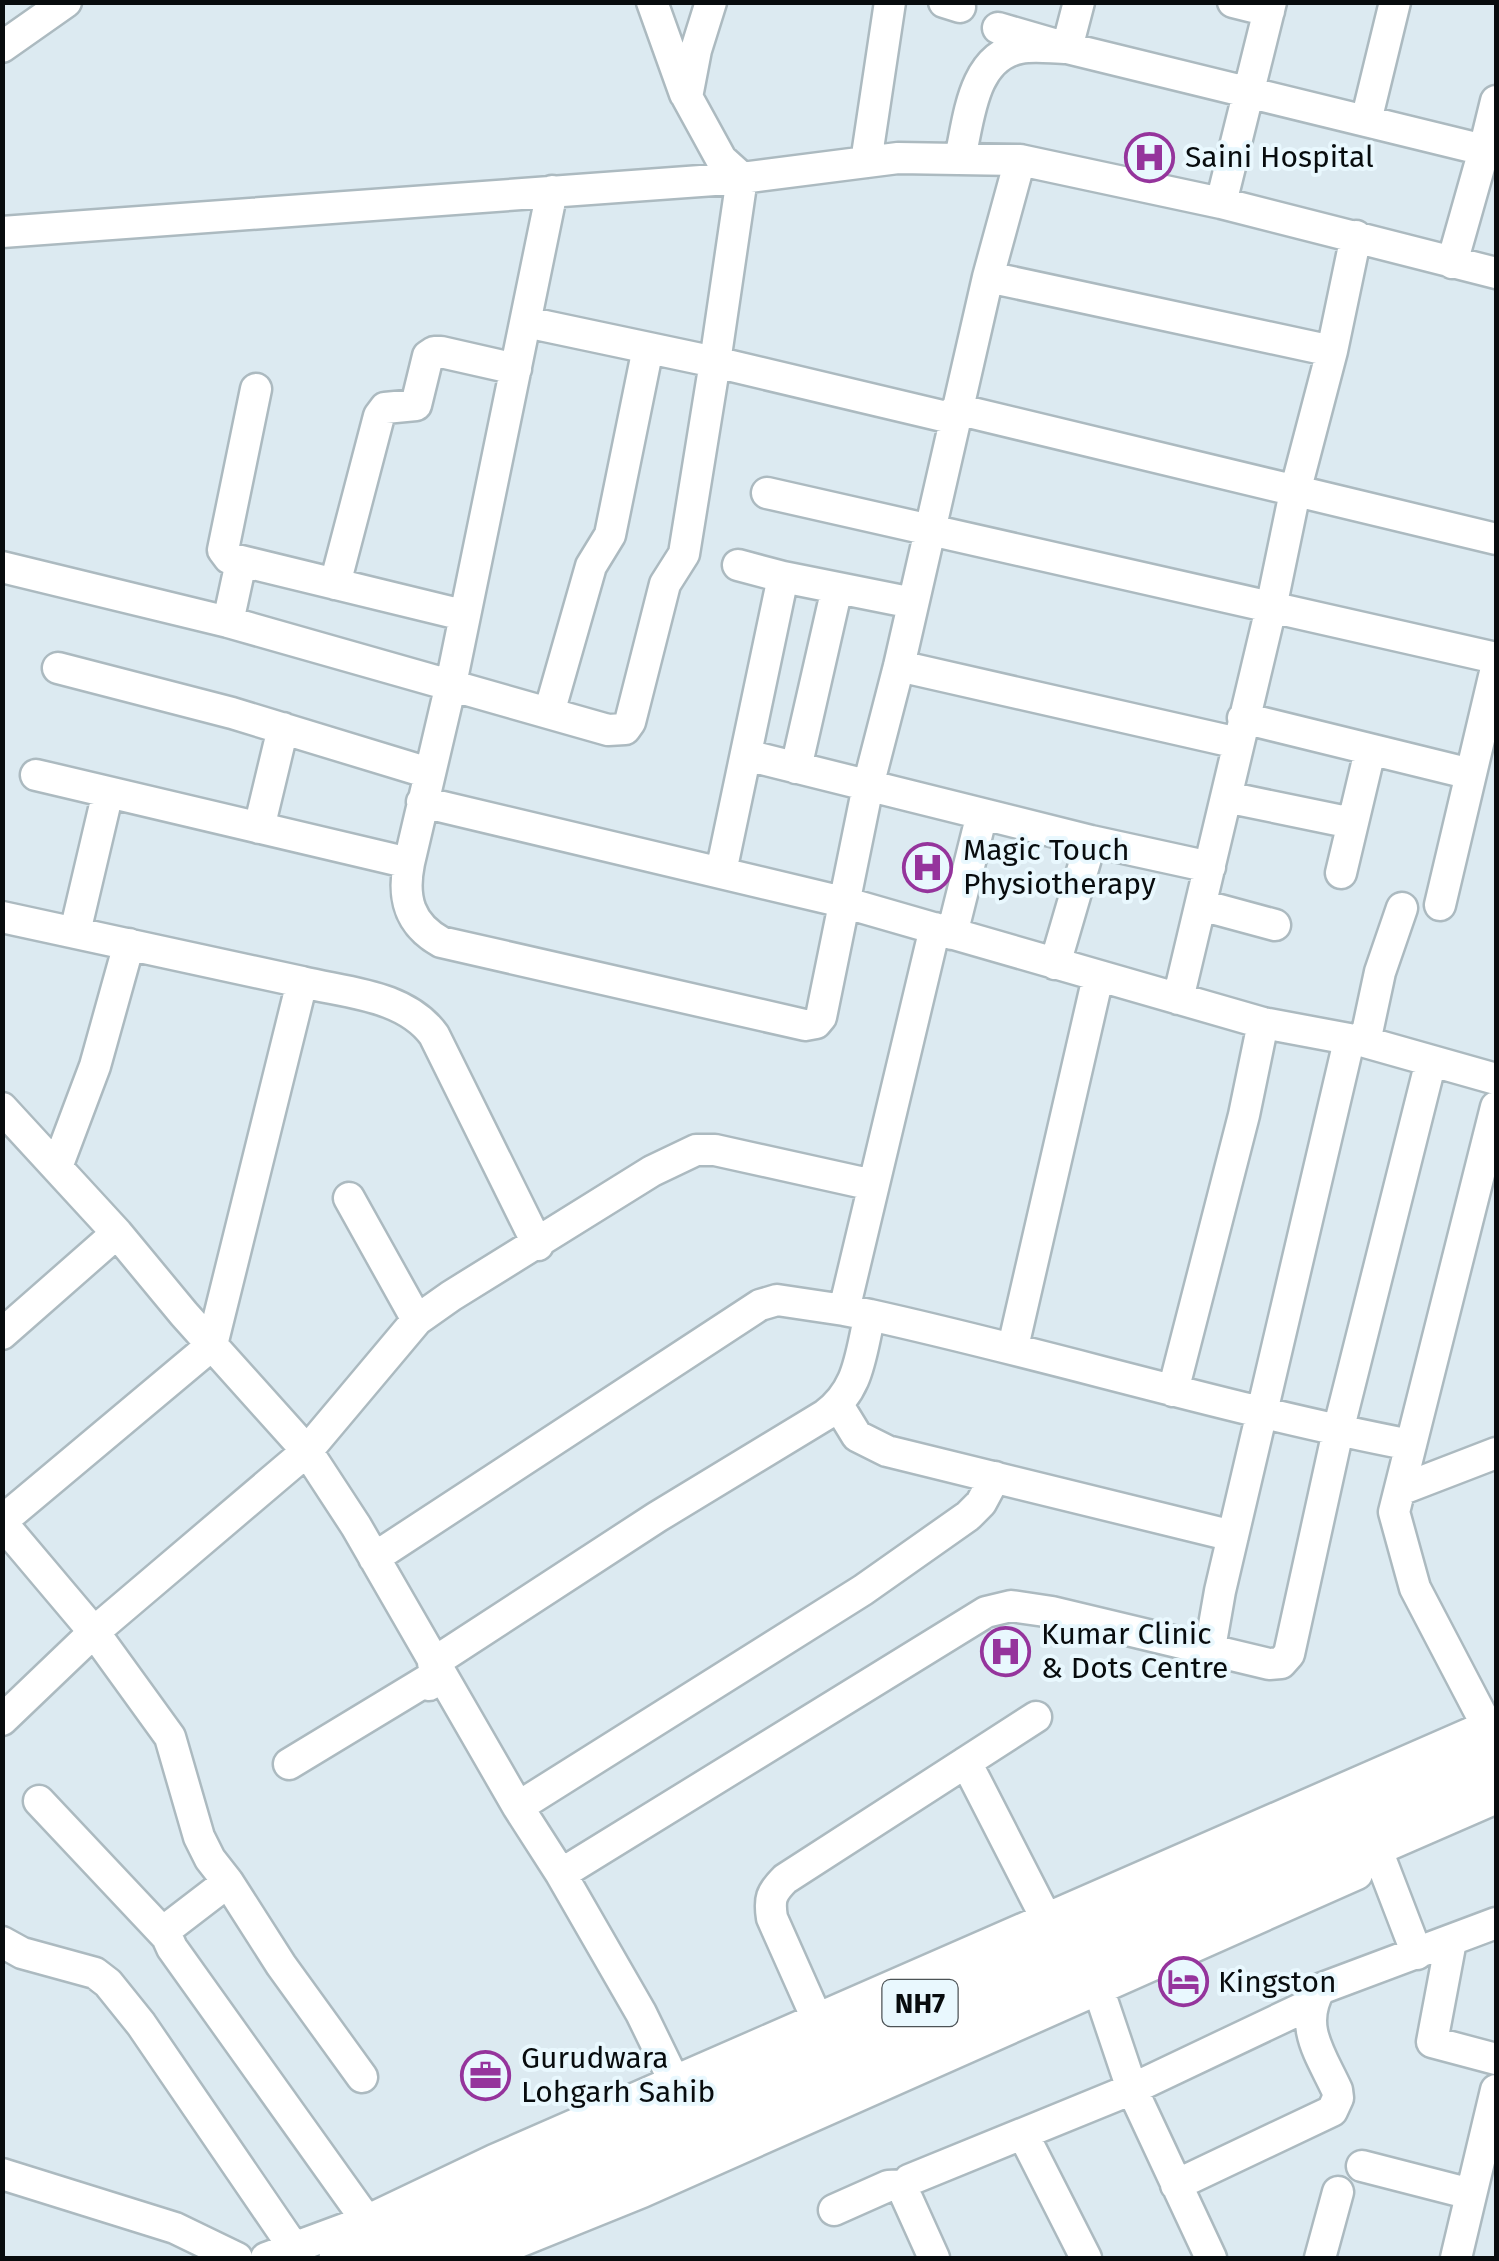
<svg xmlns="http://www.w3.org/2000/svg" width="1499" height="2261" viewBox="0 0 1499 2261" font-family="'Fira Sans',sans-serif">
<rect width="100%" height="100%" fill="#dceaf1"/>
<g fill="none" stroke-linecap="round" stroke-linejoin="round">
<defs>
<path id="minor" d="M652 2 685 94
M711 2 696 50 687 97 721 159 742 178 715 362 955 419
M944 2 960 7
M1233 2 1269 11
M998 28 1067 48 1079 2
M2 47 66 2
M1366 121 1395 2
M1484 150 1496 101
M960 158C969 120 972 57 1020 48 1035 45 1052 48 1067 48L1484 150 1452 263
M866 162 890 2
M1221 203 1271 2
M2 232 742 178 898 158 1020 160 1221 203 1496 273
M988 277 1332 351
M256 389 223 550 229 558 463 615
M956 409 1496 539
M767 493 1496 658
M738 565 783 577
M2 567 228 622 608 730 625 729 630 722 665 584 684 554 715 362 526 322
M335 584 379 416 385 408 416 405 428 356 434 352H441L516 369
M228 622 241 562
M899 666 1238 743
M58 668 232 713 429 773
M549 713 591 566 610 535 648 348
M1243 718 1471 774
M746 755 1091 841 1210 867
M796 768 837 588
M36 775 409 863C402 898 409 924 441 942L805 1025 816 1023 821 1017 868 786 899 666 988 277 1020 160
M1226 797 1352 823
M422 802 843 902 1263 1023 1365 1042 1496 1079
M259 828 283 728
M409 863 451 684 552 191
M721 872 783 577 913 603
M1341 873 1370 751
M1201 905 1275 925
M1440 905 1496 668
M2 917 302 982 212 1345 2 1521
M75 932 108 792
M952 934 982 814
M1055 964 1091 841
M302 982C347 993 405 995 434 1035L538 1245
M1178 999 1271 608 1295 492 1332 351 1356 236
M1365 1042 1380 972 1402 908
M2 1108 117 1233 184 1314 307 1451 356 1526 518 1807 561 1874 641 2013 682 2097
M57 1167 95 1066 129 944
M349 1198 417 1320
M870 1315C1051 1355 1229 1410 1411 1445
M2 1334 117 1233
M1013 1347 1098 977
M1173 1391 1244 1115 1263 1023
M838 1405 857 1436 887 1451 1233 1536
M1400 1490 1496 1453
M2 1523 94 1632 307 1451 417 1320 451 1296 652 1171 696 1150H715L873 1185
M374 1558 760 1305 777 1300 844 1310
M1210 1648 1220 1591 1349 1041
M433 1663 657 1517 825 1415C860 1389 860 1355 870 1315L844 1310 935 928
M2 1720 94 1632 170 1737 199 1837 210 1859 228 1882
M1496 1743 1415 1588 1394 1512 1496 1107
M966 1762 1047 1920
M289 1764 426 1681 429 1685 441 1677
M39 1801 167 1937
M518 1807 863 1590 968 1516 981 1503 995 1477
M1382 1863 1417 1954
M561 1874 986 1612 1011 1606 1052 1612 1269 1664 1281 1663 1289 1654 1338 1431 1431 1061
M1451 1941 1432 2042 1496 2059
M2 1942 22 1953 95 1973 108 1983 141 2024 294 2248
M1093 1973 1132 2089 1211 2258
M817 2019 772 1918C769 1899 771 1893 785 1879L1036 1717
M362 2077 281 1965 228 1882 168 1928 167 1937 172 1948 377 2235
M1023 2134 1086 2258
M1362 2166 1471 2194
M2 2174 175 2228 237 2258
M1176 2185 1332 2111 1338 2098 1337 2090C1321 2055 1298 2026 1320 1989L1496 1923
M834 2210 888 2186 905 2185
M266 2258 366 2221 494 2160 1496 1722
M479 2258 642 2192 1357 1874
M934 2258 906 2196 905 2185 909 2180 1132 2089 1311 2004
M1320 2258 1338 2192
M1456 2258 1496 2090"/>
<path id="highway" d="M342 2258 1496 1747
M422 2258 1496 1790"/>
</defs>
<use href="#minor" stroke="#acbac0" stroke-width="35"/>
<use href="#highway" stroke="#acbac0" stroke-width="50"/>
<use href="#minor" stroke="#fff" stroke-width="30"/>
<use href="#highway" stroke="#fff" stroke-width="45"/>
</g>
<defs>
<symbol id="hospital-ring" viewBox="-11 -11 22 22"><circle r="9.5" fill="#e9f8fe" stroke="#95349c" stroke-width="1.5"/><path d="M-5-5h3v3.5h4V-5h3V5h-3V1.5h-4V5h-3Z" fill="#95349c"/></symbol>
<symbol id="hotel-ring" viewBox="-11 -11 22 22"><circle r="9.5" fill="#e9f8fe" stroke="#95349c" stroke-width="1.5"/><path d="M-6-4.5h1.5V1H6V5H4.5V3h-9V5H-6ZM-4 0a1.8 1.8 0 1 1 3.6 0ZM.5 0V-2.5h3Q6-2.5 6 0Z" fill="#95349c"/></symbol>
<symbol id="office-ring" viewBox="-11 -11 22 22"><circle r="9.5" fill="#e9f8fe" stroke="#95349c" stroke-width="1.5"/><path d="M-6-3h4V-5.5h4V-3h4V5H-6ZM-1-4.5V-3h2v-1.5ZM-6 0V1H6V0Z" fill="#95349c"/></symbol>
</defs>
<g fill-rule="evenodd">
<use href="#hospital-ring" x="1122" y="130" width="55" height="55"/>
<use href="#hospital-ring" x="900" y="840" width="55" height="55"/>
<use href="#hospital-ring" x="978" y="1624" width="55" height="55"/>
<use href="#hotel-ring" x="1156" y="1954" width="55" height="55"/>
<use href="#office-ring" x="458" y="2048" width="55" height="55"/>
</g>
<g text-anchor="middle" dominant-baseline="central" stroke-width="8" stroke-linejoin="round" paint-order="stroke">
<rect fill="#e9f8fe" stroke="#4c5356" stroke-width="2.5" x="882.5" y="1980" width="75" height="46" rx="8"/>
<g font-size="28" font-weight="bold" fill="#080c0e">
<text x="920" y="2003">NH7</text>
</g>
<g font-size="30" fill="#080c0e" stroke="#e9f8fe" text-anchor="start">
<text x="1185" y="157">Saini Hospital</text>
<text x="963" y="850">Magic Touch<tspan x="963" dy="34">Physiotherapy</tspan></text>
<text x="1041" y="1634">Kumar Clinic<tspan x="1041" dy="34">&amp; Dots Centre</tspan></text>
<text x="1218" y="1982">Kingston</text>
<text x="521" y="2058">Gurudwara<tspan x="521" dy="34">Lohgarh Sahib</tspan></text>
</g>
</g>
<rect width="1499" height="2261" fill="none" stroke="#080c0e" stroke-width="10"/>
</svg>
